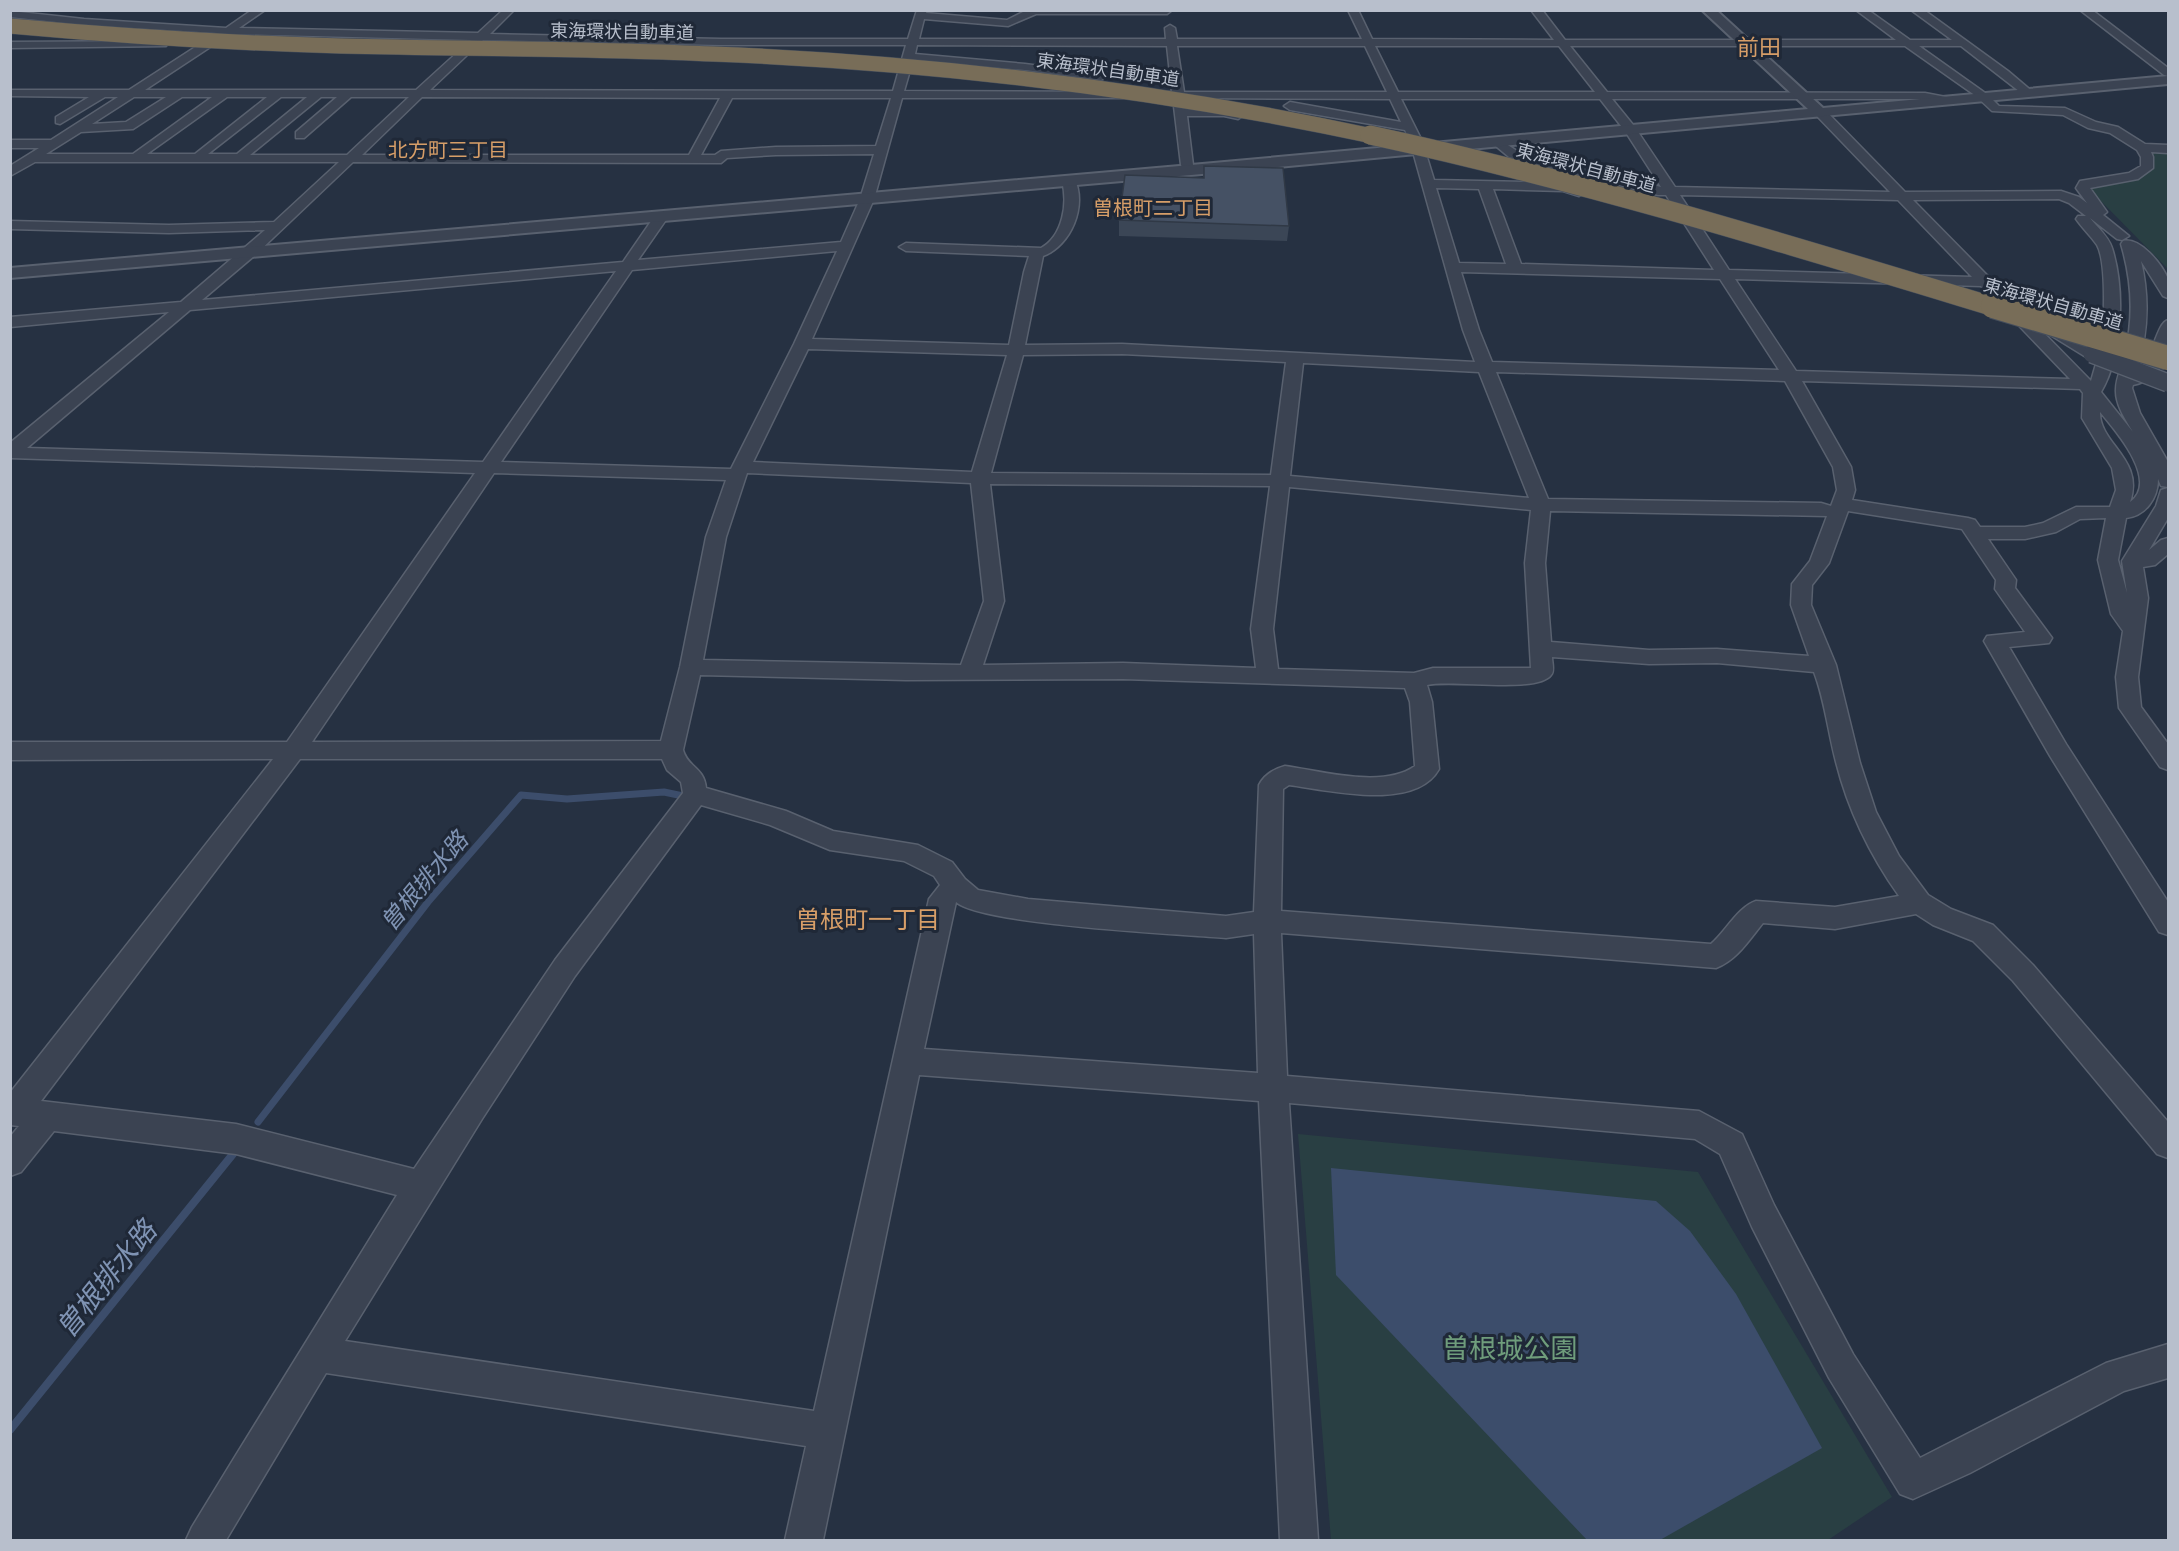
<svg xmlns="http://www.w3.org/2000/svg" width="2179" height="1551" viewBox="0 0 2179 1551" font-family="Cabin,'Noto Sans JP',sans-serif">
<rect width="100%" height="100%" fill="#263142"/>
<path fill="#293f43" d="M2146 149 2168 150V269L2089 189 2094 185C2112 183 2147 186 2151 164Z
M1298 1134 1698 1172 1892 1497 1828 1540H1331Z"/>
<path fill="#3c4d6b" d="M1331 1168 1656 1201 1690 1231 1736 1294 1822 1448 1660 1540H1587L1336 1275Z"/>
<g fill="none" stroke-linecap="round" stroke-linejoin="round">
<path stroke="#3c4d6b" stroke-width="7" d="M258 1122 428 902 521 795 567 799 664 792 683 796"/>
<path stroke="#3c4d6b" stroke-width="8" d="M10 1430 233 1154"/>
<defs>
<path id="minor" d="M252 10H265L239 28 478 33 503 10H514L490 34 721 39H908L917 10H927L926 13 1007 20 1027 10H1172L1167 14H1036L1008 26 924 19 919 39H1166L1165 28 1170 25 1175 28 1177 39H1362L1348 10H1358L1372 39 1554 40 1531 10H1542L1565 40H1896L1856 10H1868L1910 40H1952L1911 10H1924L2008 71 2034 93 2032 95H2024L1961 46H1919L1988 95 1999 106 2065 108 2096 122 2118 127 2145 144 2168 145V153L2151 152 2153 157V168L2138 179 2090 188 2107 212 2103 215 2129 236 2122 240 2117 239 2090 218C2097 227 2109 237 2112 248 2125 289 2123 355 2101 392L2133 432C2125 419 2115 404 2116 389 2116 377 2123 365 2125 353 2134 316 2132 281 2121 244L2123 241C2140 237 2162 264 2168 279 2170 284 2169 293 2168 298L2163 296 2141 261C2150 299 2148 336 2136 373 2153 361 2156 323 2168 320 2171 347 2164 380 2133 385L2132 388 2140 413 2168 462V487L2161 486 2158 479C2158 499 2145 516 2126 518L2118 560 2127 593 2122 561 2156 506 2161 490 2168 488V518L2149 550 2161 540 2168 538V554L2155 565 2143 567 2148 598 2138 677 2141 707 2168 744V770L2160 767 2119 708 2116 677 2123 631 2111 614 2098 560 2106 518 2080 519 2056 532 2025 539H1988L2016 580 2015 588 2052 638 2049 643 2009 647 2066 744 2168 902V935L2159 932 2050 756 1984 641 1987 636 2025 632 1995 589 1996 580 1962 529 1848 511 1829 563 1812 585 1811 605 1836 665 1860 763 1876 812 1899 856 1928 895 1951 909 1993 925 2033 965 2168 1122V1158L2157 1154 2013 981 1973 941 1933 925 1916 914 1835 929 1763 923C1749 940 1737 960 1716 968L1281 933 1287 1076 1699 1111 1742 1134 1774 1205 1853 1354 1920 1458 2106 1363 2168 1344V1378L2124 1391 1970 1473 1913 1499 1900 1494 1829 1378 1752 1227 1720 1154 1695 1139 1289 1103 1318 1540H1280L1259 1101 919 1075 823 1540H785L806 1446 326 1373 226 1540H186L192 1527 236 1455 397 1195 236 1154 54 1131 21 1172 10 1176V1137L19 1126 10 1125V1093L273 759 10 760V742H287L475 473 10 458V443L169 312 10 327V317L181 302 265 230 169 233 10 229V221L169 225 274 222 339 162H35L10 176V166L39 148H10V140H51L118 97H105L60 124 56 123V117L89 97 10 96V90H129L217 33 84 25 10 17V11L84 19 226 28ZM230 34 471 40 416 90H145ZM483 40 721 45H906L893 91 430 90ZM917 45 1167 46 1172 92H1161L1155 95 1161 98H1173L1181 165 1186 173 1191 174 1197 170 1193 165 1187 116H1224L1238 119 1244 115 1242 112 1224 108H1186L1185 98 1390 99 1401 122 1290 102 1284 106 1290 110 1405 130 1410 141 1463 330 1475 362 1122 344 1025 345 1043 256C1071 246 1088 205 1074 178L1069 177 1062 181C1068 203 1063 236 1041 248L906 243 899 247 906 251 1029 256 1024 272 1009 345 812 339 874 199 902 98H1123L1129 95 1123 92 904 91 913 60 1025 70 1101 80 1107 77 1101 74 1025 64 915 54ZM1177 46H1365L1387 92H1184ZM1375 46H1559L1595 92H1398ZM1570 46H1905L1976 96 1992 111 2063 115 2088 128 2110 133 2137 150 2141 157V166L2129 173 2080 181 2076 188 2087 203 2079 197 2061 191 1905 192 1824 109H1816V115L1890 192 1675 187 1634 126 1612 99H1925L1947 103 1953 100 1951 98 1925 93 1607 92ZM134 97H166L126 122 92 124ZM182 97H212L133 154H46L81 132 133 129ZM227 97H267L195 154H147ZM281 97H307L237 154H208ZM321 97H337L296 132V138H304L351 97H409L347 155H250ZM422 97 720 98 689 155H362ZM732 98H891L876 146 776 147 721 151 715 155H701ZM1401 99H1600L1625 131 1661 187 1517 151 1497 138 1491 142 1509 157 1658 195H1666L1714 270 1521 264 1493 189 1563 191 1579 196 1586 192 1584 189 1565 183 1434 180 1422 141ZM874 154 860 199 841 242 638 260 668 217 661 213 656 214 623 262 202 300 254 256 353 162 721 163 727 158 776 155ZM1436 188 1479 189 1506 264 1459 263ZM1680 195 1898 200 1972 277 1729 270ZM2059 199 2069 203 2086 216H2078L2076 219C2082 228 2091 236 2097 245 2107 262 2105 333 2099 353L2049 321H2037L2036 325 1913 200ZM837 251 794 344 731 469 501 462 632 270ZM616 271 483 462 27 448 190 310ZM1461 272 1720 279 1779 370 1492 362 1479 330ZM1735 279 1981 286 2070 379 1796 371ZM2039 328 2086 357 2092 359 2098 357 2091 381ZM808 349 1007 355 972 472 753 462ZM1122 354 1286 362 1271 475 991 473 1023 355ZM1303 363 1479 372 1529 498 1290 476ZM1496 372 1785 381 1833 467 1837 490 1831 506 1821 503 1548 499ZM1802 381 2080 389 2083 393 2082 418 2112 468 2116 490 2110 507H2076L2043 523 2025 527H1980L1975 520 1968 518 1852 500 1855 490 1851 467ZM2100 412C2115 430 2160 481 2130 502 2145 459 2099 444 2100 412ZM494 473 726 480 706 537 680 667 661 741 312 742ZM747 473 971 483 984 601 961 665 703 660 726 537ZM990 484 1270 486 1251 629 1256 668 1123 663 983 665 1004 601ZM1289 487 1531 510 1525 563 1531 668H1433L1414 673 1278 669 1273 629ZM1550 511 1827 516 1810 561 1792 584 1791 605 1809 656 1717 649 1649 650 1551 642 1545 563ZM1552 657 1649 664 1717 663 1814 672C1825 701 1828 732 1836 762 1848 810 1870 855 1899 896L1835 907 1756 901C1738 907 1726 931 1711 944L1281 911 1283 789 1289 785C1328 790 1415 812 1439 769L1432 702 1427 685C1452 679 1537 694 1551 675 1555 671 1552 663 1552 657ZM700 675 906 680 1123 679 1405 688 1410 702 1415 766C1383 789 1322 771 1285 766 1274 769 1264 775 1259 785L1254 912 1226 916 1028 899 978 890 965 879 952 862 918 845 833 831 786 811 706 788C704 767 688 768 683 750ZM300 759H662L667 770 681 782 683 793 555 960 414 1169 236 1124 41 1101ZM701 805 770 825 830 850 904 861 934 876 940 885 929 899 814 1411 345 1341 482 1119 575 976ZM956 902C983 925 1180 934 1226 938L1254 934 1258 1073 924 1049Z
M2080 10H2092L2168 68V76L2164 75Z
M162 41 167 44 166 46 10 48V42Z"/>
<path id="tertiary" d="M1702 10H1716L1823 108 2168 76V84L1191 175 10 278V268L1191 165 1808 109Z"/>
</defs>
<use href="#minor" stroke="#59616f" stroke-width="3"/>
<use href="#tertiary" stroke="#59616f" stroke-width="4"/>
<use href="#minor" fill="#3b4352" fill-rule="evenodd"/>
<use href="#tertiary" fill="#3b4352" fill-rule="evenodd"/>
<defs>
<path id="minor-bridge" d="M2092 354 2168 383"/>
<path id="motorway-bridge-far2" d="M10 26C120 36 230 43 341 46 465 49 589 48 713 54 937 63 1159 90 1377 137"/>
<path id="motorway-bridge-far1" d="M1370 135C1583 181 1790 245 1998 308"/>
<path id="motorway-bridge" d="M1993 306 2168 358"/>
</defs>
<use href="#minor-bridge" stroke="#59616f" stroke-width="20" stroke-linecap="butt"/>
<use href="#motorway-bridge-far2" stroke="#454e5c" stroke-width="16" stroke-linecap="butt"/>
<use href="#motorway-bridge-far1" stroke="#454e5c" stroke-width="20" stroke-linecap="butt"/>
<use href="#motorway-bridge" stroke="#454e5c" stroke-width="26" stroke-linecap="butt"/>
<use href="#minor-bridge" stroke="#3b4352" stroke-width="17"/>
<use href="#motorway-bridge-far2" stroke="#786d58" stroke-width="15"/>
<use href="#motorway-bridge-far1" stroke="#786d58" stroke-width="19"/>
<use href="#motorway-bridge" stroke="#786d58" stroke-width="24"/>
</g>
<path fill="#3b4656" d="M1204 166 1289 226 1287 241 1119 236V220L1203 178Z"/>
<path fill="#455164" stroke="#303946" stroke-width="1.5" d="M1204 166 1283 168 1289 226 1119 220 1125 175 1204 178Z"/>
<g text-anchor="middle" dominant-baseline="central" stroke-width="6" stroke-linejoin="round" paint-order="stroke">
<g font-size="18" fill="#b8bfcc" stroke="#1f2837">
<text transform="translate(622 32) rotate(1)">東海環状自動車道</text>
<text transform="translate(1108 70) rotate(8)">東海環状自動車道</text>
<text transform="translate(1586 168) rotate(15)">東海環状自動車道</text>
<text transform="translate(2053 304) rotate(16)">東海環状自動車道</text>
</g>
<g font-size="20" fill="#d79e68" stroke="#1f2837">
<text x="448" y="150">北方町三丁目</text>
<text x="1153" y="208">曽根町二丁目</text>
</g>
<g font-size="22" fill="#d79e68" stroke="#1f2837">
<text x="1759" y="47">前田</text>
</g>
<g font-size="24" font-style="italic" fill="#7f93b3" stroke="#1f2837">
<text transform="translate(424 881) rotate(-50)">曽根排水路</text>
</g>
<g font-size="24" fill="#d79e68" stroke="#1f2837">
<text x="868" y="919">曽根町一丁目</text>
</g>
<g font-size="27" fill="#6f9d7c" stroke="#1f2837">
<text x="1510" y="1348">曽根城公園</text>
</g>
<g font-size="28" font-style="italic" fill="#7f93b3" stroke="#1f2837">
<text transform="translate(106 1279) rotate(-51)">曽根排水路</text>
</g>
</g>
<rect width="2179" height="1551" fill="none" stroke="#b8bfcc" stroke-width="24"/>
</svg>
